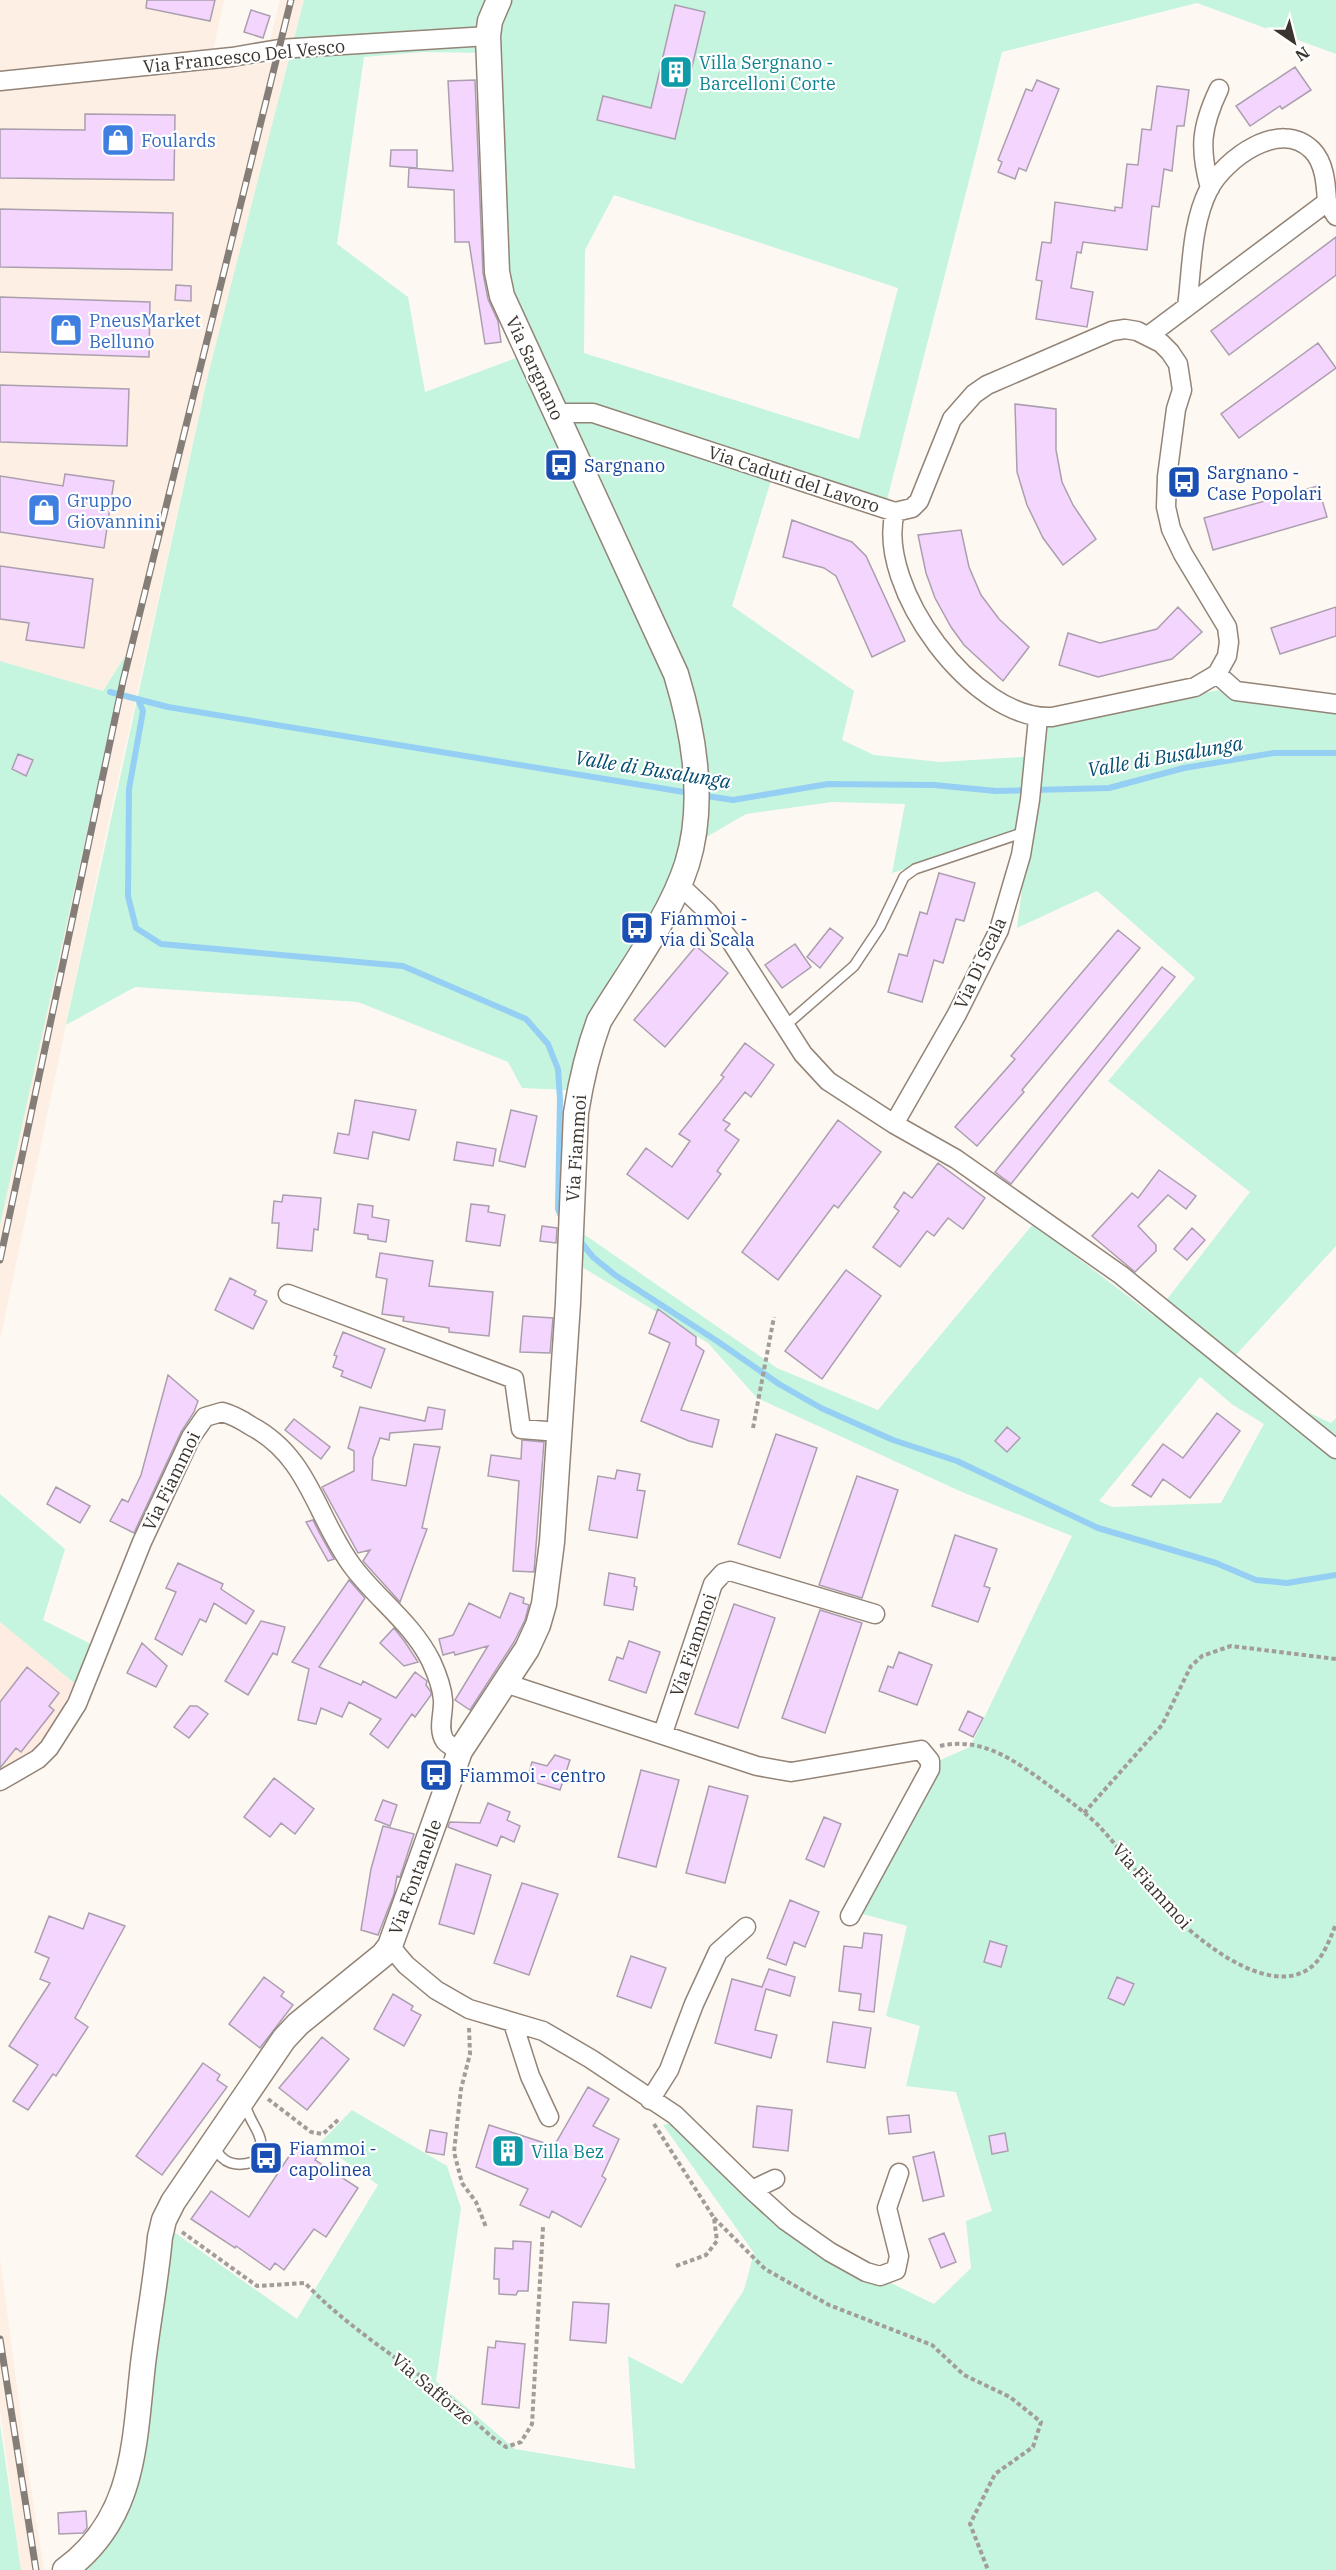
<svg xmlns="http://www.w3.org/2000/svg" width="1336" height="2570" viewBox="0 0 1336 2570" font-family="'IBM Plex Serif',serif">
<rect width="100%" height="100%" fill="#fef8f2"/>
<path fill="#fdefe3" d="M0 0H224L209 70 264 64 280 0H304L208 375 107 829 0 1340V1225L124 657 103 691 0 661Z
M0 2258 27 2463 44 2570H21L0 2409Z"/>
<path fill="#feebe2" d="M0 1622 79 1687 56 1730 31 1758 0 1774Z"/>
<path fill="#c5f5de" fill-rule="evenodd" d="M304 0H1336V54L1197 3 1002 52 887 500 775 468 732 606 854 691 842 740 874 755 940 762 1037 756 1043 725 1219 690 1336 702V1246L1234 1357 1267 1393 1331 1423 1336 1418V2570H62L125 2500 157 2220 297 2319 378 2185 320 2143 352 2110 447 2166 461 2208 436 2381 515 2449 635 2469 628 2356 682 2384 744 2290 754 2253 663 2125 687 2119 805 2241 934 2304 971 2268 966 2221 992 2211 956 2092 906 2086 920 2026 886 2016 907 1926 859 1913 938 1761 970 1747 1072 1536 962 1492 757 1398 708 1343 577 1264 575 1228 777 1368 878 1410 1033 1224 1154 1316 1250 1192 1108 1081 1195 978 1097 891 1017 928 1029 833 892 873 905 804 832 802 746 814 703 839 568 1090 522 1088 508 1062 358 1002 135 987 66 1025 208 375ZM423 52 484 53 509 279 537 350 425 392 408 297 337 244 364 57ZM614 195 898 288 859 439 584 353 585 250ZM1200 1377 1233 1405 1264 1424 1221 1503 1112 1507 1099 1501Z
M125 656 123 669 0 1225V661L103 691Z
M0 1494 65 1549 43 1620 99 1648 79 1687 0 1622Z
M0 2424 21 2570H0Z"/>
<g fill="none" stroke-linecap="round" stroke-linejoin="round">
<path stroke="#96cff4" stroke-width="6" d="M110 692 168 707 690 793
M138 699 143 711 129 789 128 896 136 928 161 944 403 966 526 1019 548 1044 558 1069 560 1099 558 1209 563 1221
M700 795 733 800 828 784 934 785 996 791 1109 788 1184 768 1274 753H1336
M579 1240 593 1257 615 1275 717 1341 779 1384 821 1408 893 1440 957 1461 1098 1528 1216 1563 1256 1580 1287 1583 1336 1575"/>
</g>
<path fill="#f3d5fd" stroke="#ab9faf" stroke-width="1.5" d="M147 0H215L210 21 146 8Z
M675 5 705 12 675 139 597 120 603 96 651 108Z
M251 10 270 16 263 38 244 32Z
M1295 67 1311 90 1282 109 1280 106 1250 126 1236 106Z
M475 80 483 273 488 299 498 321 501 342 485 344 469 242H455L454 190 408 187 409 168 453 171 448 81Z
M1037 80 1059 89 1026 171 1019 168 1015 179 998 172 1002 162 998 160 1026 89 1032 91Z
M1157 86 1189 90 1184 126H1177L1172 171 1164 169 1159 207 1152 206 1147 250 1083 242 1081 253 1077 252 1071 288 1093 292 1087 327 1036 319 1042 281 1036 280 1042 242 1051 243 1055 202 1115 211V207L1122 208 1127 164 1138 165 1142 129 1151 130Z
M85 114 175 115 174 180 0 178V129L85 130Z
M391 150H417V168L390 166Z
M0 209 173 213 172 270 0 267Z
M1336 237V275L1229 355 1211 331Z
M176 285 191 286V301L175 300Z
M0 297 150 302 149 357 0 352Z
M1318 343 1336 368 1239 438 1221 414Z
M0 385 129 389 127 446 0 442Z
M1015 404 1056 409V450L1062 482 1073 505 1096 539 1063 565 1043 538 1027 505 1017 472Z
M65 474 114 481 104 548 0 532V476L63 486Z
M1318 486 1327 517 1213 550 1204 518Z
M792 520 852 542 866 556 905 641 872 657 836 576 824 568 783 557Z
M961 530 969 567 981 595 999 619 1029 647 1003 681 964 645 951 627 935 598 926 573 918 535Z
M0 566 93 579 84 648 26 640 29 623 0 619Z
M1178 607 1202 632 1172 659 1098 677 1059 665 1068 633 1100 643 1157 629Z
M1336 607V636L1280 654 1271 628Z
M18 754 33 760 26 776 12 769Z
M939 873 975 883 964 921 956 919 943 963 934 960 922 1002 888 992 899 954 907 956 920 912 927 914Z
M830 928 843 938 820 968 807 957Z
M1118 930 1140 948 1022 1090 1024 1092 977 1146 955 1127 1015 1059 1011 1056Z
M795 944 811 967 782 988 765 965Z
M696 946 728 973 665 1047 634 1020Z
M1162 967 1175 977 1011 1184 995 1172Z
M745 1043 774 1065 751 1097 745 1092 723 1120 730 1124 725 1130 739 1140 717 1171 721 1174 688 1219 627 1174 646 1148 672 1167 690 1141 679 1134 724 1077 721 1075Z
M355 1100 416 1110 409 1140 373 1132 368 1159 334 1153 338 1133 349 1135Z
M511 1110 537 1116 525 1167 499 1161Z
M838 1120 881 1152 838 1208 834 1205 778 1280 742 1252Z
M457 1142 496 1149 493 1166 454 1160Z
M938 1163 985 1198 963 1229 948 1218 934 1236 927 1231 900 1267 873 1247 899 1211 894 1207 904 1192 912 1198Z
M1159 1170 1196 1196 1186 1209 1168 1195 1138 1226 1156 1245V1251L1135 1272 1092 1236 1132 1193 1138 1198Z
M283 1195 321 1198 318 1230 314 1229 312 1251 277 1248 279 1223H272L274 1201 282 1202Z
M358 1204 373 1206 372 1217 389 1220 386 1242 368 1239V1235L354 1233Z
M471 1204 489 1206 488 1212 505 1215 500 1246 466 1241Z
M542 1226 557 1228 556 1243 540 1241Z
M1192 1228 1205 1240 1187 1260 1174 1249Z
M380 1253 433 1261 429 1286 493 1292 489 1336 449 1332V1328L403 1321 404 1317 382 1314 387 1279 376 1277Z
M846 1270 881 1296 822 1379 785 1351Z
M230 1278 256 1291 254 1295 267 1301 253 1329 215 1310Z
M658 1309 696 1337V1345L704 1351 681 1410 719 1420 712 1447 689 1441 641 1421 670 1343 649 1333Z
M523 1316 553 1318 550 1353 520 1352Z
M343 1332 385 1349 371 1388 341 1376 343 1371 333 1367 337 1356 334 1355Z
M168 1375 198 1401 194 1412 181 1432 134 1533 110 1521 122 1499 128 1502 141 1475Z
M360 1407 425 1421 428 1407 445 1410 442 1429 390 1433 389 1440 380 1438 373 1458 372 1480 406 1486 414 1444 440 1447 422 1528 427 1529 400 1602 363 1561 370 1550 358 1553 322 1487 354 1471V1451L348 1448Z
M1217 1413 1240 1431 1190 1498 1163 1479 1151 1497 1132 1485 1163 1444 1183 1458Z
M294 1419 330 1447 321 1459 285 1430Z
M1007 1427 1020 1438 1007 1452 995 1441Z
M776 1434 817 1448 780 1558 738 1544Z
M522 1440 544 1442 534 1572 513 1571 519 1481 488 1476 491 1455 521 1459Z
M617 1470 640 1474 637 1490 645 1491 637 1538 589 1530 598 1476 615 1479Z
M857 1476 898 1490 862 1598 819 1585Z
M56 1487 90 1506 80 1523 47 1504Z
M313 1520 320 1534 334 1559 328 1561 306 1522Z
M955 1535 997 1549 984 1586 990 1588 978 1622 932 1606Z
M178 1563 223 1584 221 1589 254 1611 246 1624 214 1603 206 1622 200 1619 182 1655 155 1639 176 1592 166 1588Z
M609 1573 635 1578 634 1586 637 1587 633 1610 604 1605Z
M349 1580 365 1598 319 1667 361 1685 363 1681 396 1698 415 1672 427 1681 426 1685 431 1692V1695L415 1717 412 1714 388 1748 370 1734 381 1719 349 1702 342 1717 321 1708 316 1724 298 1720 309 1669 292 1662Z
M510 1593 524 1598 523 1603 529 1605 525 1620 514 1642 470 1710 455 1700 488 1646 455 1655 454 1652 443 1655 439 1639 453 1635 469 1603 500 1618Z
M734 1604 775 1618 738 1728 695 1714Z
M820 1610 862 1623 825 1733 782 1718Z
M261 1621 285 1627 277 1655 273 1653 248 1695 225 1681Z
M394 1628 405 1642 418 1662 404 1666 380 1643Z
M629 1641 660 1652 646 1693 609 1680 617 1657 623 1659Z
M142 1643 167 1666 156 1687 127 1673Z
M899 1652 932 1665 917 1705 879 1691 888 1666 893 1668Z
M27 1667 59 1693 49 1706 54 1710 21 1752 16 1748 0 1768V1702Z
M190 1706H197L208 1714 189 1738 174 1727Z
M968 1711 983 1718 973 1737 959 1730Z
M555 1755 570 1760 560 1790 527 1780 532 1762 547 1766Z
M641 1770 679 1780 656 1867 618 1857Z
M274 1778 314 1809 295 1834 281 1823 270 1837 244 1817Z
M709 1786 748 1796 725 1883 686 1873Z
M383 1800 397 1805 390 1826 375 1820Z
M488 1803 510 1812 507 1820 520 1826 514 1842 501 1836 497 1846 448 1827 450 1822 480 1823Z
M824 1817 841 1824 824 1867 806 1859Z
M383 1826 414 1834 400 1877 397 1876 394 1894 378 1935 361 1930 371 1869Z
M456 1864 491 1875 474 1934 439 1924Z
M522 1883 558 1894 529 1975 494 1963Z
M790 1900 819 1912 805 1947 794 1942 786 1965 767 1958Z
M89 1913 125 1926 75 2018 88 2027 56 2076 53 2074 28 2110 13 2101 38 2065 9 2046 50 1983 40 1979 49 1958 35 1952 49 1916 83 1929Z
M864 1933 882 1935 874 2012 859 2010 861 1994 839 1991 844 1946 862 1948Z
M990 1941 1007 1946 1001 1967 984 1962Z
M631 1956 666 1968 651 2008 617 1996Z
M769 1969 795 1977 790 1996 766 1989 755 2030 777 2035 771 2058 715 2043 732 1979 762 1987Z
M264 1977 284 1992 281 1996 293 2005 260 2048 229 2024Z
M1117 1977 1134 1984 1124 2005 1108 1998Z
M393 1994 413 2006 411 2010 421 2015 404 2046 374 2029Z
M833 2022 871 2028 865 2068 827 2062Z
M322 2037 349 2059 307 2110 279 2088Z
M203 2063 220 2075 217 2080 227 2087 162 2175 136 2156Z
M588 2087 609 2099 593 2126 619 2139 602 2176 606 2179 581 2227 552 2211 549 2218 520 2205 528 2189 476 2167 489 2125 554 2146Z
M757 2106 792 2110 788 2151 753 2147Z
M909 2115 911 2132 889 2134 887 2117Z
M430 2130 447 2133 444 2155 426 2152Z
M1005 2133 1008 2151 992 2154 989 2136Z
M297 2144 317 2157 315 2160 358 2188 326 2237 314 2229 284 2270 275 2263 270 2270 236 2246 235 2248 191 2219 211 2191 249 2217Z
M934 2152 944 2196 923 2201 913 2157Z
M944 2233 956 2262 941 2268 929 2239Z
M513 2241 531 2242 528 2291H518L516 2295 499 2294V2279H494L495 2248 513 2249Z
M573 2302 609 2304 606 2343 570 2340Z
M496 2341 525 2344 519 2408 482 2404 488 2347 495 2348Z
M86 2511 87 2528 83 2533 59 2534 58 2513Z"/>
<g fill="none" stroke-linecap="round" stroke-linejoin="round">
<defs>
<path id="service" d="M785 1026 854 966 880 927 904 877 915 869 1025 832
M215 2147C222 2164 237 2167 253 2162 273 2138 249 2127 245 2103"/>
<path id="minor" d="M0 81 232 57 279 49 488 36
M1210 188C1199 148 1201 127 1219 89
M1187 307C1192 269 1191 224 1209 189 1225 159 1280 118 1312 150 1325 163 1326 185 1327 202
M1148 336 1327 202 1336 216
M559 420 567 413H593L895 512 912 508 919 501 952 419 974 394 987 385 1112 331 1125 329 1137 331 1161 343 1170 352 1178 364 1182 390 1176 409 1167 477 1166 507 1171 529 1183 554 1227 627 1229 642 1227 656 1217 674 1195 687 1052 717C974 721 875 587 895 512
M1217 674 1236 691 1336 704
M677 889 687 892 707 911 732 943 803 1054 828 1081 894 1124 956 1159 1121 1275 1336 1449
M894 1124 957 1014 999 930 1021 855 1030 800 1038 718
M288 1294 514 1379 521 1429 559 1432
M505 1683 757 1766 791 1772 921 1750 930 1761V1769L850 1916
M663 1733 713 1584 723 1573 730 1571 875 1614
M0 1781 38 1759 49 1748 77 1704 142 1542 191 1437 205 1417 222 1412C233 1415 242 1420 251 1426 310 1457 316 1518 353 1567 378 1600 412 1623 431 1661 437 1674 442 1686 443 1700 444 1713 437 1729 445 1741 448 1745 456 1748 460 1751
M390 1946 406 1965 436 1990 469 2009 543 2031 591 2059 675 2115 752 2190 775 2179
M513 2023 530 2076 549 2117
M650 2100 669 2070 694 2004 718 1952 746 1927
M752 2190 786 2221 830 2252 866 2272 880 2276 896 2270 899 2256 887 2208 899 2173"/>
<path id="tertiary" d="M65 2570C136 2518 134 2442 143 2364 148 2322 156 2280 160 2237L164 2220 173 2202 284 2039 298 2024 383 1955 390 1946 460 1751 527 1649 538 1625 544 1604 552 1542 568 1303 576 1113C581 1081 588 1051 599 1021 628 973 670 917 687 864 706 803 694 733 676 674L502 296 497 272 488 36 490 21 499 0"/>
</defs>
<use href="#service" stroke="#938477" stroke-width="12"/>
<use href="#minor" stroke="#938477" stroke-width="21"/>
<use href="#tertiary" stroke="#938477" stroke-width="27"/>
<path stroke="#a39d97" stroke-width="4" stroke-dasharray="4.5 3" stroke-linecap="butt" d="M753 1428 774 1317
M940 1746C983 1736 1017 1762 1051 1787 1066 1798 1082 1810 1097 1824 1122 1850 1142 1881 1166 1908 1195 1938 1264 1996 1307 1970 1323 1960 1329 1941 1336 1924
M1084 1813 1162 1725 1191 1666 1202 1656 1231 1646 1336 1659
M469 2028 470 2054 461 2089 454 2152 462 2183 476 2202 486 2227
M268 2099 311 2132 323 2134 340 2118
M654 2124 714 2218 717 2241 706 2255 676 2266
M714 2218 765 2269 829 2305 932 2345 964 2375 1010 2397 1041 2422 1033 2447 995 2474 970 2524 988 2570
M182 2232 257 2286 305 2283C346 2326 399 2359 446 2395 468 2412 481 2431 506 2447L521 2442 532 2424 543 2227"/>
<use href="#service" stroke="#fff" stroke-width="9"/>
<use href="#minor" stroke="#fff" stroke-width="18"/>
<use href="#tertiary" stroke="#fff" stroke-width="24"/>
<defs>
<path id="rail" d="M0 1260 123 681 291 0
M0 2339 36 2570"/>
</defs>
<use href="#rail" stroke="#857e78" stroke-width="7"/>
<use href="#rail" stroke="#fff" stroke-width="4.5" stroke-dasharray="14" stroke-linecap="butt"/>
</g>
<defs>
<symbol id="building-square" viewBox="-11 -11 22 22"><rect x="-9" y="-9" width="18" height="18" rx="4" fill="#0f9aa8" stroke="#fff"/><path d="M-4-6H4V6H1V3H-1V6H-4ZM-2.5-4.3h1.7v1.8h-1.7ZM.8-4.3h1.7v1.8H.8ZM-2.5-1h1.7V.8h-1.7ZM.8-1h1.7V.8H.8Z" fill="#fff"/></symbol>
<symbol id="shop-square" viewBox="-11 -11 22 22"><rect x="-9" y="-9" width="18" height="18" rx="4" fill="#3f7fe0" stroke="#fff"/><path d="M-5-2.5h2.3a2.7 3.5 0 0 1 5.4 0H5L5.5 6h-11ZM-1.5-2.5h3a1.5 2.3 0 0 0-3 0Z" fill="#fff"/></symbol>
<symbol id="bus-square" viewBox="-11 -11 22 22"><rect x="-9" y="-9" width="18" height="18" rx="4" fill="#1a4fb4" stroke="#fff"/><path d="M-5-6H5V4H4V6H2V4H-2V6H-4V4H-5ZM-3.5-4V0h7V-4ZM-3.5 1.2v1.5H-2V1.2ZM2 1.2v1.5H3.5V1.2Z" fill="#fff"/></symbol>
</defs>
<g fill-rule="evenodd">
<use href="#building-square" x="657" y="53" width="38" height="38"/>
<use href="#shop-square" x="99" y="121" width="38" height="38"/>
<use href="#shop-square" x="47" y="311" width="38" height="38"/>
<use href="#bus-square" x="542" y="446" width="38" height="38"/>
<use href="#bus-square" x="1165" y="463" width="38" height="38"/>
<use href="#shop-square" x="25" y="491" width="38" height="38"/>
<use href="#bus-square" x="618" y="909" width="38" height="38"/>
<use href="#bus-square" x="417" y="1756" width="38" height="38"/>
<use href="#building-square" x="489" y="2132" width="38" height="38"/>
<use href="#bus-square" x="247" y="2139" width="38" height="38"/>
</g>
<g text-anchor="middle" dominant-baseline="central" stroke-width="4.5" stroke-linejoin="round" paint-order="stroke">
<g font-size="18" fill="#3b342e" stroke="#fff">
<text transform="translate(244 56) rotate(-6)">Via Francesco Del Vesco</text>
<text transform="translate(535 368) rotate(65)">Via Sargnano</text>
<text transform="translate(794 479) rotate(18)">Via Caduti del Lavoro</text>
<text transform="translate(980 963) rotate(-65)">Via Di Scala</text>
<text transform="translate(576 1148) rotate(-86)">Via Fiammoi</text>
<text transform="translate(171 1481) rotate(-64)">Via Fiammoi</text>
<text transform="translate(693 1645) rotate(-71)">Via Fiammoi</text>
<text transform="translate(415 1877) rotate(-70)">Via Fontanelle</text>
<text transform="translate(1152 1886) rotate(48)">Via Fiammoi</text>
<text transform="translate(433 2389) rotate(40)">Via Safforze</text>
</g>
<g font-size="18" fill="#0d838f" stroke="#fff" text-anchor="start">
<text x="699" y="62">Villa Sergnano -<tspan x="699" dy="21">Barcelloni Corte</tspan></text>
<text x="531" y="2151">Villa Bez</text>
</g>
<g font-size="18" fill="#366cbe" stroke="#fff" text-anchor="start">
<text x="141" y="140">Foulards</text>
<text x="89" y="320">PneusMarket<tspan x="89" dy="21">Belluno</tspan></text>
<text x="67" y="500">Gruppo<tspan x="67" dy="21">Giovannini</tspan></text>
</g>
<g font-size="18" fill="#164399" stroke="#fff" text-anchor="start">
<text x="584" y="465">Sargnano</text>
<text x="1207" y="472">Sargnano -<tspan x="1207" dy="21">Case Popolari</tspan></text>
<text x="660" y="918">Fiammoi -<tspan x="660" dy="21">via di Scala</tspan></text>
<text x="459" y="1775">Fiammoi - centro</text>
<text x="289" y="2148">Fiammoi -<tspan x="289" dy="21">capolinea</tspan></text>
</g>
<g font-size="20" font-style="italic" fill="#034d70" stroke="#fff">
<text transform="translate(1165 756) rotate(-10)">Valle di Busalunga</text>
<text transform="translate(653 769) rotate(9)">Valle di Busalunga</text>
</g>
</g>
<g transform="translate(1294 42) rotate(145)" stroke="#ffffff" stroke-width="4.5" paint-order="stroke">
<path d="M0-4.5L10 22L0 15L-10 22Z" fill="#3b342e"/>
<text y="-9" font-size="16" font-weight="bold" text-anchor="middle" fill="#3b342e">N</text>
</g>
</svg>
